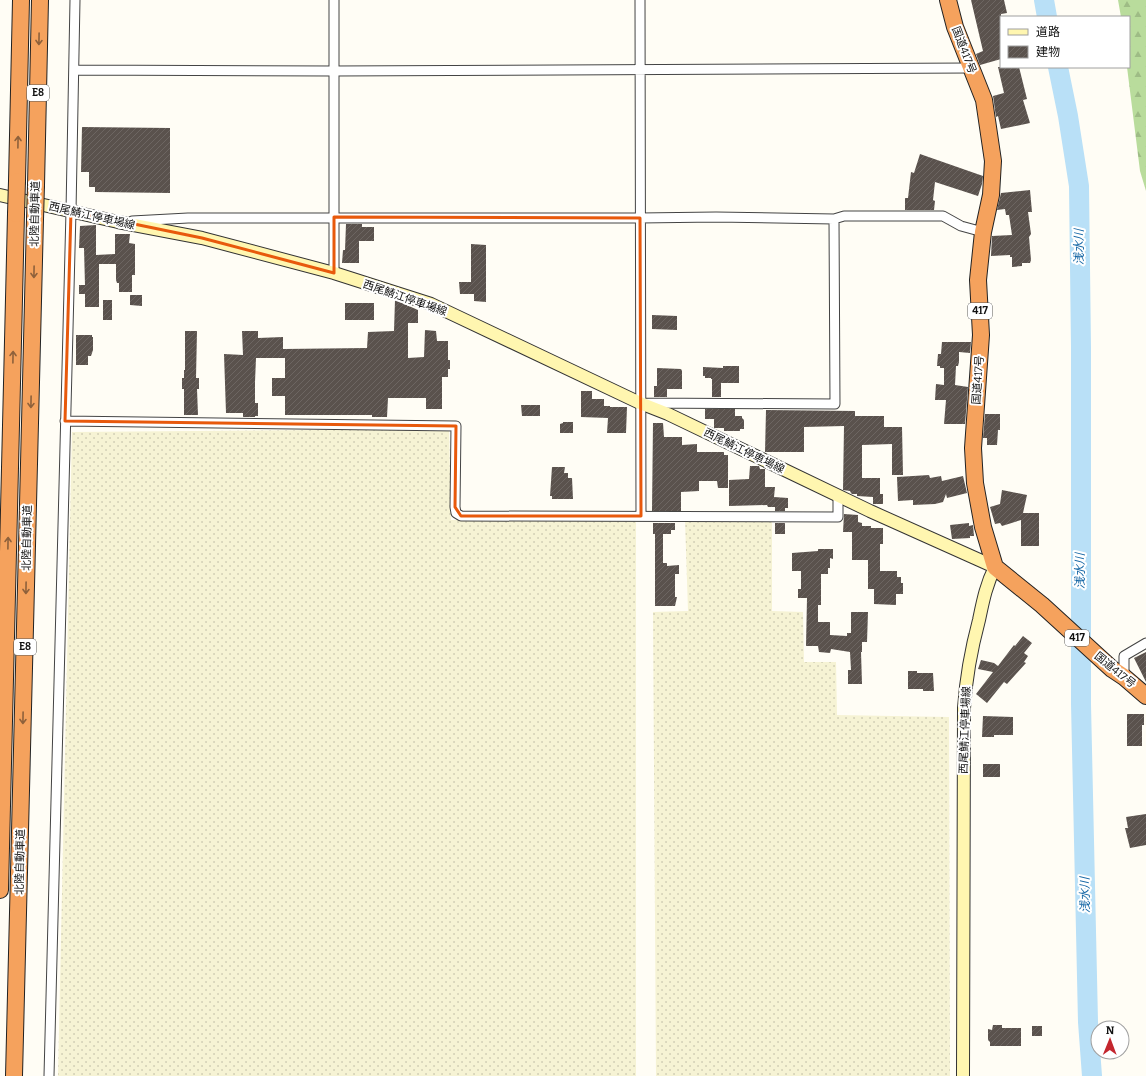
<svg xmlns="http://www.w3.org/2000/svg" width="1146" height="1076" viewBox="0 0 1146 1076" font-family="Bitter,'Noto Sans JP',serif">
<defs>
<pattern id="farmland-dots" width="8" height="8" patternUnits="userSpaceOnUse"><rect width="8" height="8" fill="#f6f3d4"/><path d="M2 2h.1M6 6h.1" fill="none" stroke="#d2cfb5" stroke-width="1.8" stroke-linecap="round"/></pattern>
<pattern id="forest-firs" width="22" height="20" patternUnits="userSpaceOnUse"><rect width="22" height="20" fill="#b9dc9c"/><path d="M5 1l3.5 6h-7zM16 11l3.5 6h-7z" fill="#9ebc85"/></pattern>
<pattern id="building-hatch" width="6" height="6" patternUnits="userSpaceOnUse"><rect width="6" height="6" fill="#5a524d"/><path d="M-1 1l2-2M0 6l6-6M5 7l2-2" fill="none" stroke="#6d6662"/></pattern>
</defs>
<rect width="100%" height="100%" fill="#fffdf5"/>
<path fill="url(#farmland-dots)" d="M449 429 451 520 632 519 636 522V1076H58L72 432Z
M685 520 772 521V611L803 612 804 662H836L837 715 949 717 950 1076H656L653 612 688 611Z"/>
<path fill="url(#forest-firs)" d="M1118 0H1146V191L1140 171 1127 67H1129V17H1121Z"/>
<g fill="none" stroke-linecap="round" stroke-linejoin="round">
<path stroke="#b9e0f7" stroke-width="20" d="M1044 0 1047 17
M1058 67 1068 116 1079 186 1081 347V704L1088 1022 1092 1076"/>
</g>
<path fill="url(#building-hatch)" d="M971 0H1004L1007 13 1001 14V59L980 65 976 54 983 51Z
M998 67H1019L1027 99 1023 100 1030 123 1001 129 998 116 996 117 993 96 1004 93Z
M82 127 170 128V193L95 192V187H89V172H81Z
M920 154 983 176 982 184 978 196 935 182 933 200 935 201 934 210H905V198H908L911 172 914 173Z
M1030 190 1032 212H1028L1031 234 1029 237 1031 260 1030 263H1022V266L1012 267V257H1010V255L991 256 992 236 1012 235 1009 215H1006L1005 209 997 210 1001 193Z
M346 224H362V227H374V241H359V263H342L343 250H345Z
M96 225V255L115 254V234H130L129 243 135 244V275H132V292H119V283H117L116 280V264H99V307H85V294H79V285H85L84 248H79L80 226Z
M471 244 486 245V302L474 301V294H460L459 282H471Z
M130 295H142V306L130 305Z
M103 300H112V320H103Z
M395 300 418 310V323H408V358L424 357 425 330 436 331 437 341H448V360H450V369H448V377H442V409H426V398H388L387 417H372V415H285V396H272V378H285V358H256L255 382V403H258V416H255V417H243V413H226L224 354 243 355 242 331H258V338L283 337V349L367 348 368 332 394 331Z
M345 303H374V320H345Z
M652 315 677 316V330L652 329Z
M185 331H197L196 378H199V389H197L198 415H184V389H182V378H184V370H185Z
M76 335H92V337H93V350L91 356H88V365H76Z
M942 342H971L970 353 959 352V362L958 366H956L955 385 968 387 965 424H944L946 400H935L936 384 944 385V368H940V366H937L938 354H941Z
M723 366H739V383H721V397H712V379H711V378H705V376H703V367L723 368Z
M657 368 681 369 682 371V389H667V397H654V386H657Z
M581 391H592V399H604V406H610V407H627L626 433H607L608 418 581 417Z
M521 405H540V416H522Z
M705 409H735V416H742V418L744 420V429H740V431H724V428H714V419H705Z
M766 410 855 411V416H884V427H902L903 475H892V444L862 445V478H880V494H883V504H873V497L857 496V494H852L851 493 850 491 843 490 844 426 804 427V452H765Z
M985 414H1000V430H998L997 445H987V438H983Z
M563 422H573V433H560V424L563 423Z
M653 423H663L664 437H682V445L697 444V452H724V455H728V488H718L717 481H699V491L681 492V511H652Z
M750 466H759L760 469H765V487H775L774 497 788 498V508H785V511H775V507H768L767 505 729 506V480L749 479Z
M552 467H565L564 473H568V478H572L573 499H552V496H550Z
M929 475 930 478 941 476 942 481 963 476 967 493 947 498 946 494 943 502 935 504 913 505V500L898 501 897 477Z
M1002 490 1027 495 1023 513H1039V546H1021V520L1002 526 1000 523 995 524 990 507 1000 504Z
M844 514 858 515V522L862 523V526H871V528H883V544H880V571H897V577H901V583H903V594H896V605L874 604V589H868V560H852V532H843Z
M653 523H675V530H671V534H663V563H667V566L679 565V574H675V597H677L675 606H655V534H653Z
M775 523H785V534H775Z
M969 523V526L973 525 974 536H970V538L952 539 950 525Z
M818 549H833V559L830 558V568H828V574H821V605H818V622H830V635L847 636V633H851V612H868L867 642H862V652H861L862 684H848V670H851L850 652 831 649 830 653 819 652 818 646H806L807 598H798V589H801V571H792V553L818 551Z
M1023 636 1032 643 1024 653 1028 656 1024 662 1026 663 1007 684 1004 682 987 703 976 694 993 672 978 669 981 660 994 663 998 666 1014 645 1015 646Z
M1146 652V682L1134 658Z
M908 671H917V673H933L934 691H923V689H908Z
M1127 714H1144V725H1142V746H1127Z
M983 716 1013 717V735H994V737H982Z
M983 764H1000V777H983Z
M1146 814V845L1130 848 1125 828H1128L1126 817Z
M993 1025H1002V1028H1021V1046H990V1042L988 1040V1029L992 1030Z
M1032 1026H1042V1036H1032Z"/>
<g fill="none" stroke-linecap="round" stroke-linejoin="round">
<defs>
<path id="street" d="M334 0V273
M640 0 641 516
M74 70 334 71 971 68
M132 221 188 218H640L716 217 834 219 844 216H943L961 226 983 232
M644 403 835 404 834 219
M65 421 456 426 455 507 456 513 461 516 838 517V495
M1124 677V656L1146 643
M49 1076 71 211 75 0"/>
<path id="secondary" d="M0 195 118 222 202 238 334 273 431 304 640 403 668 414 870 511 995 567C986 585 983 601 979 620 971 650 966 678 964 708L963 1076"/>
<path id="highway" d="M948 0 955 27 984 100 993 161 991 195 983 232 978 280 981 335 973 448 975 483 983 527 995 567 1042 605 1112 669 1124 677 1146 696
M17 181 21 0
M36 185 40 0
M0 890 16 214
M14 1076 35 219"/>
</defs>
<use href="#street" stroke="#444" stroke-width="11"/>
<use href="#secondary" stroke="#333" stroke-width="14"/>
<use href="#highway" stroke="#222" stroke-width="18"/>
<use href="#street" stroke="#fff" stroke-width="9"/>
<use href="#secondary" stroke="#fff6b0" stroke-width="12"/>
<use href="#highway" stroke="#f5a25d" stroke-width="16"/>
<defs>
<path id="highway-bridge" d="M16 214 17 181
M35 219 36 185"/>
</defs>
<use href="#highway-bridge" stroke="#222" stroke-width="18" stroke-linecap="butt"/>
<use href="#highway-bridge" stroke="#f5a25d" stroke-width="16"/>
</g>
<defs><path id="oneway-shaft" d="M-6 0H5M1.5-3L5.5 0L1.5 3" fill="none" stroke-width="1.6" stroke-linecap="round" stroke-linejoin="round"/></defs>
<g stroke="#8e613b">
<use href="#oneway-shaft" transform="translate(39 39) rotate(91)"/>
<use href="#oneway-shaft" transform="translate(18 142) rotate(-89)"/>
<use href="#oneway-shaft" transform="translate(34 272) rotate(91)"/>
<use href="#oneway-shaft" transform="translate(13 357) rotate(-89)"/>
<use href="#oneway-shaft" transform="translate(31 402) rotate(91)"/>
<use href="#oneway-shaft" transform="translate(8 543) rotate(-89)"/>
<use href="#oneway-shaft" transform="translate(26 588) rotate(91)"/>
<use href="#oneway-shaft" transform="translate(23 718) rotate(91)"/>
</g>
<path fill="none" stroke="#e8590c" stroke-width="3" stroke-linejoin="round" d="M71 211 202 238 334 273V217L640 218 641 516H461L455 507 456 426 65 421Z"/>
<g text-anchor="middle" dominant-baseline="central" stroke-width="4" stroke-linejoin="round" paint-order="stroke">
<g fill="#fff" stroke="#585858" stroke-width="1">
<rect x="27" y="85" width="22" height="16" rx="3"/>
<rect x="968" y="303" width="24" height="16" rx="3"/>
<rect x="1065" y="630" width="24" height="16" rx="3"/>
<rect x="14" y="639" width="22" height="16" rx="3"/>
</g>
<g font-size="10" font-weight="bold" fill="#111">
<text x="38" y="93">E8</text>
<text x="980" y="311">417</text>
<text x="1077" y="638">417</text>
<text x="25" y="647">E8</text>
</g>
<g font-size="11" fill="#111" stroke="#fff">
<text transform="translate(964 50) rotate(69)">国道417号</text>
<text transform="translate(35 214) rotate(-89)">北陸自動車道</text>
<text transform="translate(92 216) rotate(13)">西尾鯖江停車場線</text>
<text transform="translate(405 298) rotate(19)">西尾鯖江停車場線</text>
<text transform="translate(978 380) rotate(-86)">国道417号</text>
<text transform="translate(744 451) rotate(26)">西尾鯖江停車場線</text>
<text transform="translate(27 538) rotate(-89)">北陸自動車道</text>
<text transform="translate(1115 670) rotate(39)">国道417号</text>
<text transform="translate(965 730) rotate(-88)">西尾鯖江停車場線</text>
<text transform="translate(20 862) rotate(-89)">北陸自動車道</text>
</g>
<g font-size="12" font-style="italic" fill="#1768a6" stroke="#fff">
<text transform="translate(1079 247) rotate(-90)">浅水川</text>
<text transform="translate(1080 571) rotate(-90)">浅水川</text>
<text transform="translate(1085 895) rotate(-91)">浅水川</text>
</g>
</g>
<rect x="1000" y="16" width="130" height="52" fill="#ffffff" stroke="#a0a0a0"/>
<rect x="1008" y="29" width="20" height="6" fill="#fff6b0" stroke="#a0a0a0"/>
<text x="1036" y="36" font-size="12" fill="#111111">道路</text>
<rect x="1008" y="46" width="20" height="12" fill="url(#building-hatch)" stroke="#a0a0a0"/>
<text x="1036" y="56" font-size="12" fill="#111111">建物</text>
<g transform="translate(1110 1040) rotate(1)"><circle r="19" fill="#ffffff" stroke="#a0a0a0"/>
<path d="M0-3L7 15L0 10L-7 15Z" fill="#c4262e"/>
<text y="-6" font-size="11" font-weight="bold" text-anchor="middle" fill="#111111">N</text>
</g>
</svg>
